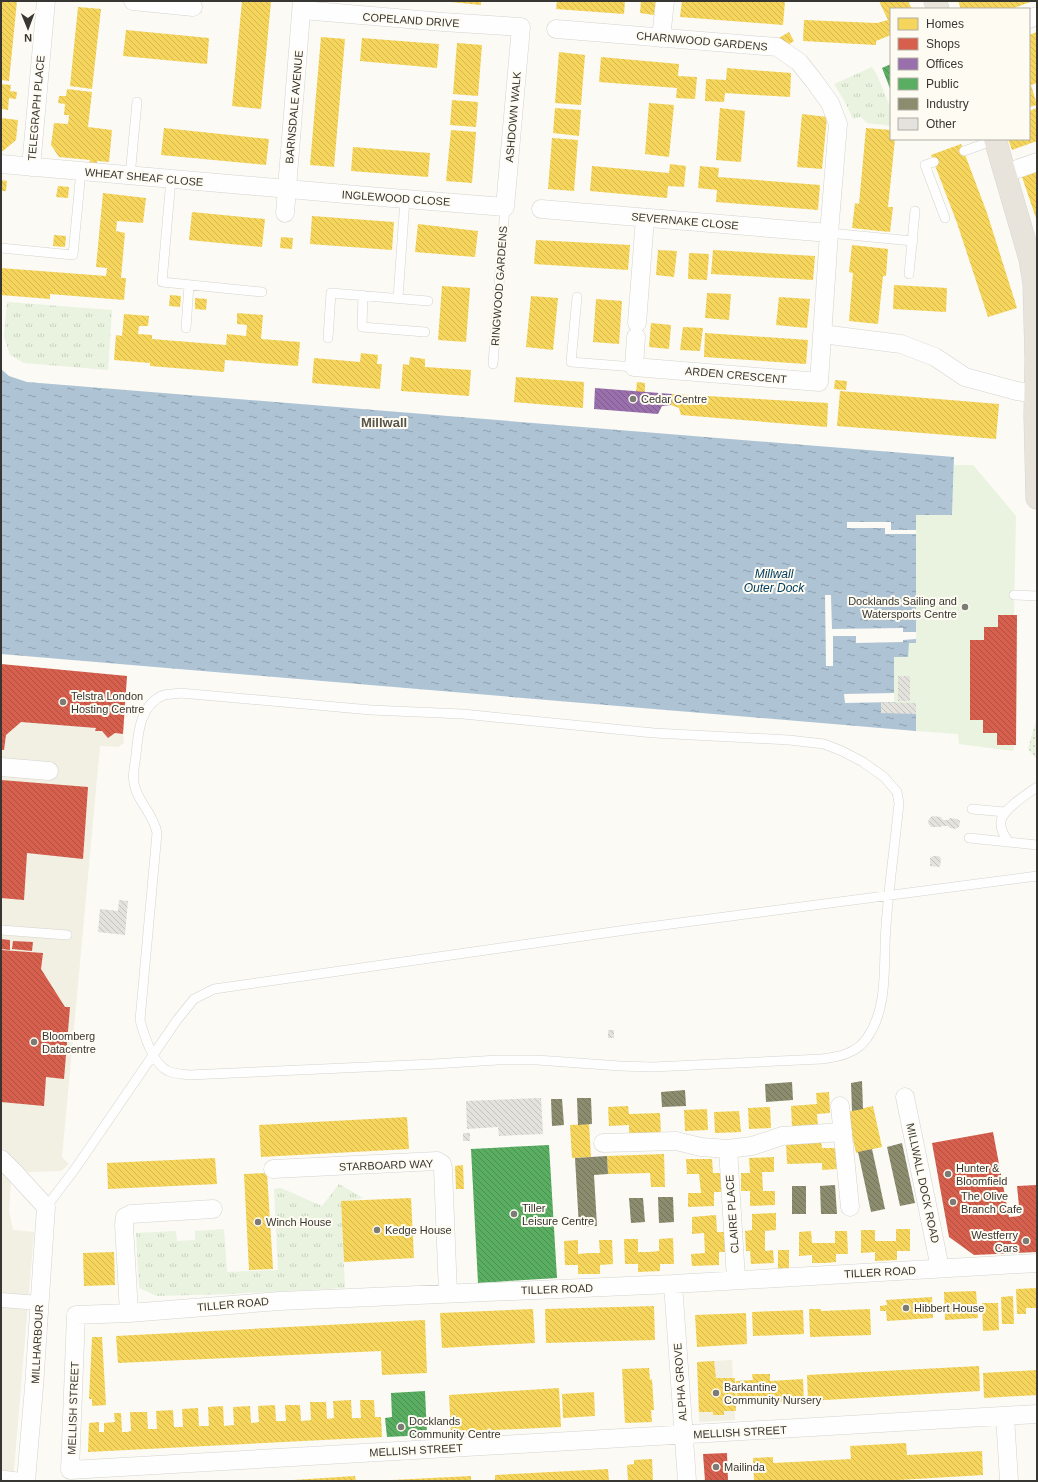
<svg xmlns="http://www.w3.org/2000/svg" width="1038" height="1482" viewBox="0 0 1038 1482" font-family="Helvetica,sans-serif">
<defs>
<pattern id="grass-dots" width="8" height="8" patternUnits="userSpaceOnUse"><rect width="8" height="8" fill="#e9f3df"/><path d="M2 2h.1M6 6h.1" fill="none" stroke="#c9d1c0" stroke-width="1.8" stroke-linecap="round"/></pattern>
<pattern id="park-tufts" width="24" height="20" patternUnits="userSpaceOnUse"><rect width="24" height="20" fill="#e9f3df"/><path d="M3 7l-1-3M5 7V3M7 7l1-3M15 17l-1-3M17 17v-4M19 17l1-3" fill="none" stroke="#c9d1c0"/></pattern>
<pattern id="water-ripples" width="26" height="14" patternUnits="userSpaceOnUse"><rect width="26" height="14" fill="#aec4d5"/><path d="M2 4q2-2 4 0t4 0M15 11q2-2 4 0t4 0" fill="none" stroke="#8fa0ad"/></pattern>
<pattern id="homes-back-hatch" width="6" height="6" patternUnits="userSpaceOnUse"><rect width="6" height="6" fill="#f6d55c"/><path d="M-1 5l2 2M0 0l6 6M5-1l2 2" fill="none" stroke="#d4b750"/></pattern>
<pattern id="shops-back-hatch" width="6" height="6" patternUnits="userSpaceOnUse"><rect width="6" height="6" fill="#d6604d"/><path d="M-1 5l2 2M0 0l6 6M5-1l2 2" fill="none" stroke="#af5041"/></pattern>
<pattern id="offices-back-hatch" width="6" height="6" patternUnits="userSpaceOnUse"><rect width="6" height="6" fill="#9970ab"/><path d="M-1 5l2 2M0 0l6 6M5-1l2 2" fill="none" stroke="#7e5d8c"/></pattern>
<pattern id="public-back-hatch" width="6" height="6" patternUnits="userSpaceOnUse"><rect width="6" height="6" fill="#5aae61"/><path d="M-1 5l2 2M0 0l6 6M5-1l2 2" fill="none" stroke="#4b8e51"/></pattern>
<pattern id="industry-back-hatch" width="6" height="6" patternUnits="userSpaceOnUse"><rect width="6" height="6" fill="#8c8c6e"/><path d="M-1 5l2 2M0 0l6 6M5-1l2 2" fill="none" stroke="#73735b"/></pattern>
<pattern id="building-back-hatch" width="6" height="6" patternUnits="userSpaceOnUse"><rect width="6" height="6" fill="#e3e2dd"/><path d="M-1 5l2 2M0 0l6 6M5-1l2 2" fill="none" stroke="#c4c2be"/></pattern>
</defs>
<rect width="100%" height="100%" fill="#fbfaf5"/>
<path fill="#f2efe3" d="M1 664 127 676 123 734 124 743 118 747 100 746 62 1157 69 1164 61 1171 28 1172 19 1165 8 1179 11 1183 9 1211 13 1230 34 1232 13 1481H1Z
M732 1360 735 1420 699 1422 697 1362Z"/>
<path fill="url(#grass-dots)" d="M1036 721 1037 724V759L1028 749Z"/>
<path fill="url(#park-tufts)" d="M872 67 877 75 891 109V126L867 123 861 117 853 119 845 102 834 84Z
M7 302 112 310 108 370 24 363 10 355 4 337Z
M339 1184 363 1198 341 1202 345 1288 229 1294 157 1296 139 1288 136 1233 176 1231 177 1241 195 1240V1231L224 1229 227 1272 278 1270 274 1189 281 1188 322 1206Z"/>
<path fill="#e9f3df" d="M954 465H973L1016 516 1014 615H1017L1016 745 1014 746 1013 751 959 744 958 734 916 731V714L881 702H894V657L909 643H916V515H952Z"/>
<path fill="url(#water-ripples)" d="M1 369 9 376 27 382 954 457 952 515H916V643H909L908 657H894V702L916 714V731L1 654Z"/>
<path fill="#fbfaf5" d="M847 522H891V530H916V534H885V528H847Z
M825 595H831L832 629 903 628V632H916V639L903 640V642L856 643V636H833V666H826Z
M894 693V702L845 703 844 694Z"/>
<path fill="url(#homes-back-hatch)" d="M1 1H17L9 81 1 80Z
M242 1H271L261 109 232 106Z
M451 1H481V5L451 2Z
M557 1H625L624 14 556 9Z
M641 1H656L654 15 640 13Z
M682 1H785L783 25 680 17Z
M879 1H908L912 9H891V35L876 41V45L803 41 804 20 877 23 888 20Z
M958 1H1033L1011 9H961Z
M78 7 101 9 92 89 70 86Z
M126 30 209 38 207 64 123 56Z
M789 32 794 41 783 48 777 39Z
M1037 32V83L1031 85 1037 105 1029 107V35Z
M321 37 345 39 334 167 310 165Z
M362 38 439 44 437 68 360 61Z
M457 43 482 45 478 96 453 94Z
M559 52 585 55 581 105 555 103Z
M601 57 679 64 678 76 697 77 695 99 676 98 677 88 599 82Z
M727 68 791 73 790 97 725 93 724 102 705 101 706 79 726 80Z
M1 84 11 85 10 91 17 92 16 99 9 98 8 110 2 109V113H1Z
M67 89 92 92 88 127 112 130 109 162 97 161V166L89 165 90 160 59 157 51 145 54 123 68 124 69 115H64L65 104 58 103 59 96H66Z
M452 100 478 102 476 127 450 125Z
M649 103 674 105 669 157 645 154Z
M555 108 581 110 579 136 553 133Z
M720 108 745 111 741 162 716 160Z
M1037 108V141L1012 150 1008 139H1029V111Z
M802 114 827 117 822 169 797 167Z
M1 118 18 120 16 140 3 151H1Z
M164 128 269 139 266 165 161 155Z
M866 128 891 130V139H895L888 207H893L890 232 852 228 855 203 859 204Z
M451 130 476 132 472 183 446 181Z
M552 138 578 140 574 191 548 189Z
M961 144 987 213 1017 308 988 317 957 223 931 155Z
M353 147 430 153 428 177 351 171Z
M670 164 686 166 684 187 668 186 667 198 590 191 592 166 669 173Z
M700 166 719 168 718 177 820 185 818 210 716 202 717 190 698 188Z
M1037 171V221L1022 177Z
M1 180 7 181 6 191H1Z
M58 186 69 187 68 198 56 197Z
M103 193 146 198 143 223 117 221 116 231 125 233 121 278H126L124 300 50 294V299L1 295V268L106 276 107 268 96 267Z
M192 212 265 219 262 247 189 240Z
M312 216 394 222 392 250 310 244Z
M418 224 478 231 475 257 415 252Z
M54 235 66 236 65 247 53 246Z
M281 237 293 238 292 249 280 248Z
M536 240 630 245 628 270 534 264Z
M852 245 888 249 886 276H883L878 324 849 321 853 273 849 272Z
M658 250 677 251 674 277 656 275Z
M713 250 815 256 813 280 711 274Z
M689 253 709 254 707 280 688 279Z
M894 285 947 288 946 312 893 309Z
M442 286 470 288 466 342 438 340Z
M707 293 731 294 729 320 705 318Z
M170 295 181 296 180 307 169 306Z
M531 296 558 298 553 350 526 347Z
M779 297 810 299 807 328 776 325Z
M195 298 207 299 206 310 195 309Z
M596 299 622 301 619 344 593 342Z
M237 313 263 315 261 339 300 342 298 366 225 360 224 372 150 366V363L114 360 116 335 122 336 124 314 149 316 148 326H139L138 334 152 335V339L226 345 227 334 246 336 247 325 237 324Z
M651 323 671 325 669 349 649 347Z
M683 327 703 328 700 351 680 350Z
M705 333 808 340 806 364 704 357Z
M361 353 378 355 377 364H382L380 389 312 383 314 358 360 362Z
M410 357 425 359V367L471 370 469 396 401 391 403 364 409 365Z
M516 377 584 382 583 408 514 402Z
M835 380 847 381 846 390 834 389Z
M637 382 645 383V393L636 392Z
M840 391 999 404 996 439 837 426Z
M672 394 828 403 827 427 681 415 679 408 671 405Z
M829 1092 830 1113 817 1114 818 1125 792 1127 791 1106 817 1104 816 1093Z
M628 1106 629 1114 660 1113 661 1135 629 1136V1125L609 1126 608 1107Z
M873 1106 882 1147 856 1153 847 1112Z
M770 1107 771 1128 749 1129 748 1108Z
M707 1109 708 1130 685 1131 684 1110Z
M739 1111 741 1132 715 1133 714 1112Z
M407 1117 409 1149 261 1157 259 1125Z
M589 1124 591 1157 572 1158 570 1125Z
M821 1141 822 1148H836L837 1169 822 1170V1163L787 1164 786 1143Z
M664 1154 665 1187H651L650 1173 608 1174 607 1156Z
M774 1157V1172H762L763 1191H775V1205L750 1206V1191H741V1173H750L749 1158Z
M215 1158 217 1184 108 1189 107 1163Z
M686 1159H712L713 1173H721V1192H714V1206L688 1207V1193H701L699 1174H687Z
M463 1165 464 1189H456L455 1166Z
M267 1173 273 1269 249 1270 244 1174Z
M411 1198 414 1258 344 1262 341 1201Z
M776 1213V1230L765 1231V1251L773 1250 774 1263 751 1264 750 1251H746L745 1231 752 1230V1214Z
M716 1215 717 1232H725L726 1252H719V1265L692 1266 691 1254 705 1253 704 1233 692 1234V1217Z
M896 1229H910V1251H897V1260L875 1261V1252L861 1253V1230H875V1241H896Z
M811 1231 812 1243H835V1231H847L848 1254H836V1262L825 1263H812V1255L799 1256V1232Z
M673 1238 674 1264H660V1271L638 1272V1264H625L624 1239H638V1252H649L659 1251V1239Z
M578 1240V1254L589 1253H600L599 1240H612L613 1264 600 1265V1274H578V1265H565L564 1241Z
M778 1250H789V1270H778Z
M114 1252 115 1285 84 1286 83 1253Z
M1037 1288V1308H1026V1314H1017L1016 1289Z
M976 1291 978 1318 945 1320 944 1292Z
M1013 1296 1014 1324H1002L1001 1297Z
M932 1297 933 1318 887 1321 886 1311H880V1306L887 1305 886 1300Z
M982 1303H998L999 1330 983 1331Z
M654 1306 655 1340 546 1343 545 1309Z
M533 1309 535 1343 442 1348 440 1313Z
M809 1309H821V1311L870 1309 871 1335 810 1337Z
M803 1310 804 1334 753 1336 752 1312Z
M746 1313 747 1344 697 1347 695 1315Z
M425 1320 427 1373 382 1375 381 1351 118 1363 116 1336Z
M92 1337H102L106 1405 92 1406V1399H89Z
M714 1361 716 1378H735L736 1411H724V1415H713V1412H699L697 1362Z
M979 1366 980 1391 808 1401 807 1375Z
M649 1368 650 1380 652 1379 654 1410H651L652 1422 625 1423 622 1369Z
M1037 1370V1395L984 1398 983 1373Z
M752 1374H770V1381L803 1379 804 1401 737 1404 736 1381 753 1380Z
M559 1388 561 1427 451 1432 449 1395Z
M594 1392 595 1416 563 1418 562 1394Z
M351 1400 352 1418H361L360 1400H374L375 1417H381L382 1437 88 1452 89 1423 99 1422V1432H104V1423L115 1422 114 1413H121L122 1432H127L131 1431 130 1412H147L148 1429H157L156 1411 173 1410 174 1427H183L182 1409 198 1408 199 1426H209L208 1407 223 1406 224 1426 234 1425 233 1407 250 1406 251 1423 259 1422 258 1406 275 1405 276 1421H286L285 1405H300L301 1421 311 1420 310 1402H326L327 1419 334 1418 333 1401Z
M906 1443 907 1455 982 1451 983 1475 882 1481H754L753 1458 773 1457V1463L851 1459 850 1446Z
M652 1459 653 1481H628L627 1465 634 1464V1460Z
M608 1469 609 1481H495V1475Z
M355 1476 356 1481H293V1480Z
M471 1476V1481H392V1480Z"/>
<path fill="url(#shops-back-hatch)" d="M998 615H1017L1016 745H997V733H983V720H970V640H984V627H998Z
M1 664 127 676 123 734 115 733 108 738 102 731H95L96 728 21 722 6 735 4 750H1Z
M1 780 88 787 83 859 27 853 24 900 1 898Z
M1 939 10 940V950L1 949Z
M13 941 33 942 32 951 12 949Z
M1 950 43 953 41 969 65 1007H70L64 1079 46 1077 44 1106 1 1102Z
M993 1132 1009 1217 1020 1216 1017 1186 1037 1185V1252L974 1255 949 1237 932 1143Z
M727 1453 728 1481H705L703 1454Z"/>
<path fill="url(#offices-back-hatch)" d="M595 388 672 394 671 405 662 406 658 414 594 409Z"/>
<path fill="url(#public-back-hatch)" d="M891 64V91L882 68Z
M549 1145 557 1278 478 1283 471 1149Z
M425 1391 427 1435 387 1437 385 1418 392 1417 391 1393Z"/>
<path fill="url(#industry-back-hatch)" d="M862 1081 863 1109 852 1111 851 1083Z
M792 1082 793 1100 766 1102 765 1084Z
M685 1090 686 1106 662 1107 661 1092Z
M577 1098H591L592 1124 578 1125Z
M551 1099H562L564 1125 552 1126Z
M902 1143 915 1203 900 1206 887 1147Z
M872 1149 885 1209 871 1212 858 1152Z
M607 1156 608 1174 594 1175 597 1226 579 1227 575 1158Z
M835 1185 837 1214H821L820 1186Z
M792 1186H806V1214H792Z
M658 1197H673L674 1222 659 1223Z
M629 1198H643L645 1222 631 1223Z"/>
<path fill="url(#building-back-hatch)" d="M898 676H910V701H898Z
M881 702 916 703V714L881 713Z
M932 816 941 817 943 820H948L950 818 957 819 960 821 959 827 956 829 950 828 948 826H942L940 827H931L928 823 929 819Z
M933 856H939L941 859 940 867 930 866V858Z
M119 900 128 901 125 935 98 932 100 909 118 911Z
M608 1030H614V1038H608Z
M541 1098 543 1134 499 1136 498 1127 467 1129 466 1101Z
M463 1133H470V1141H463Z"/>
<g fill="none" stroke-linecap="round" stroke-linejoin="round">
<defs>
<path id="service" d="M964 151 995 140
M934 162 925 165 945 218
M130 176 137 102
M171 179 162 282 262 292
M829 233 913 241
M1 248 73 255 81 171
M909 274 915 211
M363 295 362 327 425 332
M577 297 571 362 634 367
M398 298 405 199
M186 328 189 285
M328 338 331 293 428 301
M493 364 505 207
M1014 595 1037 596
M180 693 371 710 463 714 654 733 789 740 824 744 842 751 863 762 884 777 897 792 899 803C895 844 889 885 886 926 883 963 889 1007 867 1038 857 1053 839 1057 822 1059L653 1067 620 1066 537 1060H498L433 1064 189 1075C182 1074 175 1074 168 1071 153 1064 144 1035 140 1020L157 833C153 812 137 802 134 783 132 775 135 764 136 755 138 733 140 704 164 695 169 694 175 694 180 693Z
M972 809 1005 812
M969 838 1037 845
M1008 841C1004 835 1000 829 1001 821 1003 809 1027 794 1037 787
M1 930 67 935
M46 1207 75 1169 177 1020 194 999 214 989 633 929 1037 876
M1 1475 26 1478"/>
<path id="pedestrian" d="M1 1300 39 1303"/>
<path id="minor" d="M133 1 193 7
M1029 19 1037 16
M556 29 777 47 799 62 814 81 830 103 838 124 829 233 819 382 634 367 636 337
M661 38 665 1
M1 164 368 196 505 207 521 27 443 22 302 10
M31 167 46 1
M1006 173 1037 162
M541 209 829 233
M285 213 302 1
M637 323 645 218
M822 334 901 344 935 357 965 377 1017 391 1036 394
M1 767 49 771
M905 1097 940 1268
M840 1106 850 1207
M603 1143 676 1141 701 1147 728 1149 752 1146 782 1136 843 1132
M728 1149 736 1279
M1 1159 14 1172 46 1207 34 1387 26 1481
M273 1169 437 1161 442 1164 443 1169 448 1293
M1037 1263 673 1284 280 1301 129 1313 76 1315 70 1470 1037 1414
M673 1284 687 1481
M129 1313 124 1225 125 1217 131 1214 213 1209
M1005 1416 1009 1481"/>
<path id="primary" d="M935 1 938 9
M995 139 1030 259 1034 283 1036 359 1035 416 1037 498"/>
</defs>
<use href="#service" stroke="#d4d3ce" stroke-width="10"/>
<use href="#pedestrian" stroke="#d4d3ce" stroke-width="15"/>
<use href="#minor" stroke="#d4d3ce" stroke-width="19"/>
<use href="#primary" stroke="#d6d5d2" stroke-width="23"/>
<use href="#service" stroke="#fefefe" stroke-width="9"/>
<use href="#pedestrian" stroke="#fefefe" stroke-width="14"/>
<use href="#minor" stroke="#fefefe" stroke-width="18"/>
<use href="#primary" stroke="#e8e4db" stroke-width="22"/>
</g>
<g fill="#7c7b76" stroke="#fefcf2" stroke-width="1.5">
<circle cx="633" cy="399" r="4"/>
<circle cx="965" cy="607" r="4"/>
<circle cx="63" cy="702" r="4"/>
<circle cx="34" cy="1042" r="4"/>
<circle cx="948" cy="1174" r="4"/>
<circle cx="953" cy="1202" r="4"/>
<circle cx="514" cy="1214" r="4"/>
<circle cx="258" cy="1222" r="4"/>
<circle cx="377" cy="1230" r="4"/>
<circle cx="1026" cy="1241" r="4"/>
<circle cx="906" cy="1308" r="4"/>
<circle cx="716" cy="1393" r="4"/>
<circle cx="401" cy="1427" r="4"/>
<circle cx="716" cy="1467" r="4"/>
</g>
<g text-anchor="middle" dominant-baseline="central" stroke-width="4" stroke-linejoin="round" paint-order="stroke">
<g font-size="11" fill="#383632" stroke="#fefcf2">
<text transform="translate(411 20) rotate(4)">COPELAND DRIVE</text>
<text transform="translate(702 41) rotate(5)">CHARNWOOD GARDENS</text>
<text transform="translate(294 107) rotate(-85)">BARNSDALE AVENUE</text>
<text transform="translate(36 108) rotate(-85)">TELEGRAPH PLACE</text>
<text transform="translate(513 117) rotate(-85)">ASHDOWN WALK</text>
<text transform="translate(144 177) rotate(5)">WHEAT SHEAF CLOSE</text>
<text transform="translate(396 198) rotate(4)">INGLEWOOD CLOSE</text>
<text transform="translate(685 221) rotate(5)">SEVERNAKE CLOSE</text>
<text transform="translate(499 286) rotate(-86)">RINGWOOD GARDENS</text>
<text transform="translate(736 375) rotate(5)">ARDEN CRESCENT</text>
<text transform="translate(386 1165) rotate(-2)">STARBOARD WAY</text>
<text transform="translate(923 1183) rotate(78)">MILLWALL DOCK ROAD</text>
<text transform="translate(732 1214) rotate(-94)">CLAIRE PLACE</text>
<text transform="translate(880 1272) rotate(-3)">TILLER ROAD</text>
<text transform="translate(557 1289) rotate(-2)">TILLER ROAD</text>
<text transform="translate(233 1304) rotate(-5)">TILLER ROAD</text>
<text transform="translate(37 1344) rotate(-87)">MILLHARBOUR</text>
<text transform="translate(680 1382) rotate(-94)">ALPHA GROVE</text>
<text transform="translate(73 1408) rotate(-88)">MELLISH STREET</text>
<text transform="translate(740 1432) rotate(-3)">MELLISH STREET</text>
<text transform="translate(416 1450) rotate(-3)">MELLISH STREET</text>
</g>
<g font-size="11" fill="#383632" stroke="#fefcf2" text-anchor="start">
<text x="641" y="399">Cedar Centre</text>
<text x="957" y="601" text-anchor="end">Docklands Sailing and<tspan x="957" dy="13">Watersports Centre</tspan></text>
<text x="71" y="696">Telstra London<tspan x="71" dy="13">Hosting Centre</tspan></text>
<text x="42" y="1036">Bloomberg<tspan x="42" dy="13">Datacentre</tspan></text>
<text x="956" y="1168">Hunter &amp;<tspan x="956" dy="13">Bloomfield</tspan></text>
<text x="961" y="1196">The Olive<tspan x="961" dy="13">Branch Cafe</tspan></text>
<text x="522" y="1208">Tiller<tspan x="522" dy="13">Leisure Centre</tspan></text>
<text x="266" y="1222">Winch House</text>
<text x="385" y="1230">Kedge House</text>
<text x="1018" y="1235" text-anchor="end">Westferry<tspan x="1018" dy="13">Cars</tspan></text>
<text x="914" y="1308">Hibbert House</text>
<text x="724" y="1387">Barkantine<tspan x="724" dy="13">Community Nursery</tspan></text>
<text x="409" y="1421">Docklands<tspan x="409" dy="13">Community Centre</tspan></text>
<text x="724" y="1467">Mailinda</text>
</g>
<g font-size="12" font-style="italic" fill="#033e61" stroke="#fefcf2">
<text x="774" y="574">Millwall<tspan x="774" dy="14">Outer Dock</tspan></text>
</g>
<g font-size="13" font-weight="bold" fill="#57544a" stroke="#fefcf2">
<text x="384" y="422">Millwall</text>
</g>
</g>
<rect width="1038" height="1482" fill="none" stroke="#383632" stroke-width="4"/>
<rect x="890" y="8" width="140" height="132" fill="#fefcf2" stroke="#afada5"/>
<rect x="898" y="18" width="20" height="12" fill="#f6d55c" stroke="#afada5"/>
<text x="926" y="28" font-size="12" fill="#383632">Homes</text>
<rect x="898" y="38" width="20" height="12" fill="#d6604d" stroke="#afada5"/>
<text x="926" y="48" font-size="12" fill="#383632">Shops</text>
<rect x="898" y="58" width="20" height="12" fill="#9970ab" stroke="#afada5"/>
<text x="926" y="68" font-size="12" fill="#383632">Offices</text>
<rect x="898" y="78" width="20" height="12" fill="#5aae61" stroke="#afada5"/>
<text x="926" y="88" font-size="12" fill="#383632">Public</text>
<rect x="898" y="98" width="20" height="12" fill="#8c8c6e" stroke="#afada5"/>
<text x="926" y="108" font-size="12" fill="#383632">Industry</text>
<rect x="898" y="118" width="20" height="12" fill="#e3e2dd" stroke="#afada5"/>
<text x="926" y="128" font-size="12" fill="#383632">Other</text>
<g transform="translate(28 28) rotate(179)" stroke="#fefcf2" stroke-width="3" paint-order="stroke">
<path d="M0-3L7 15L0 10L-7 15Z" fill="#383632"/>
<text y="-6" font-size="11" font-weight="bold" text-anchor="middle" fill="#383632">N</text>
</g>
</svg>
